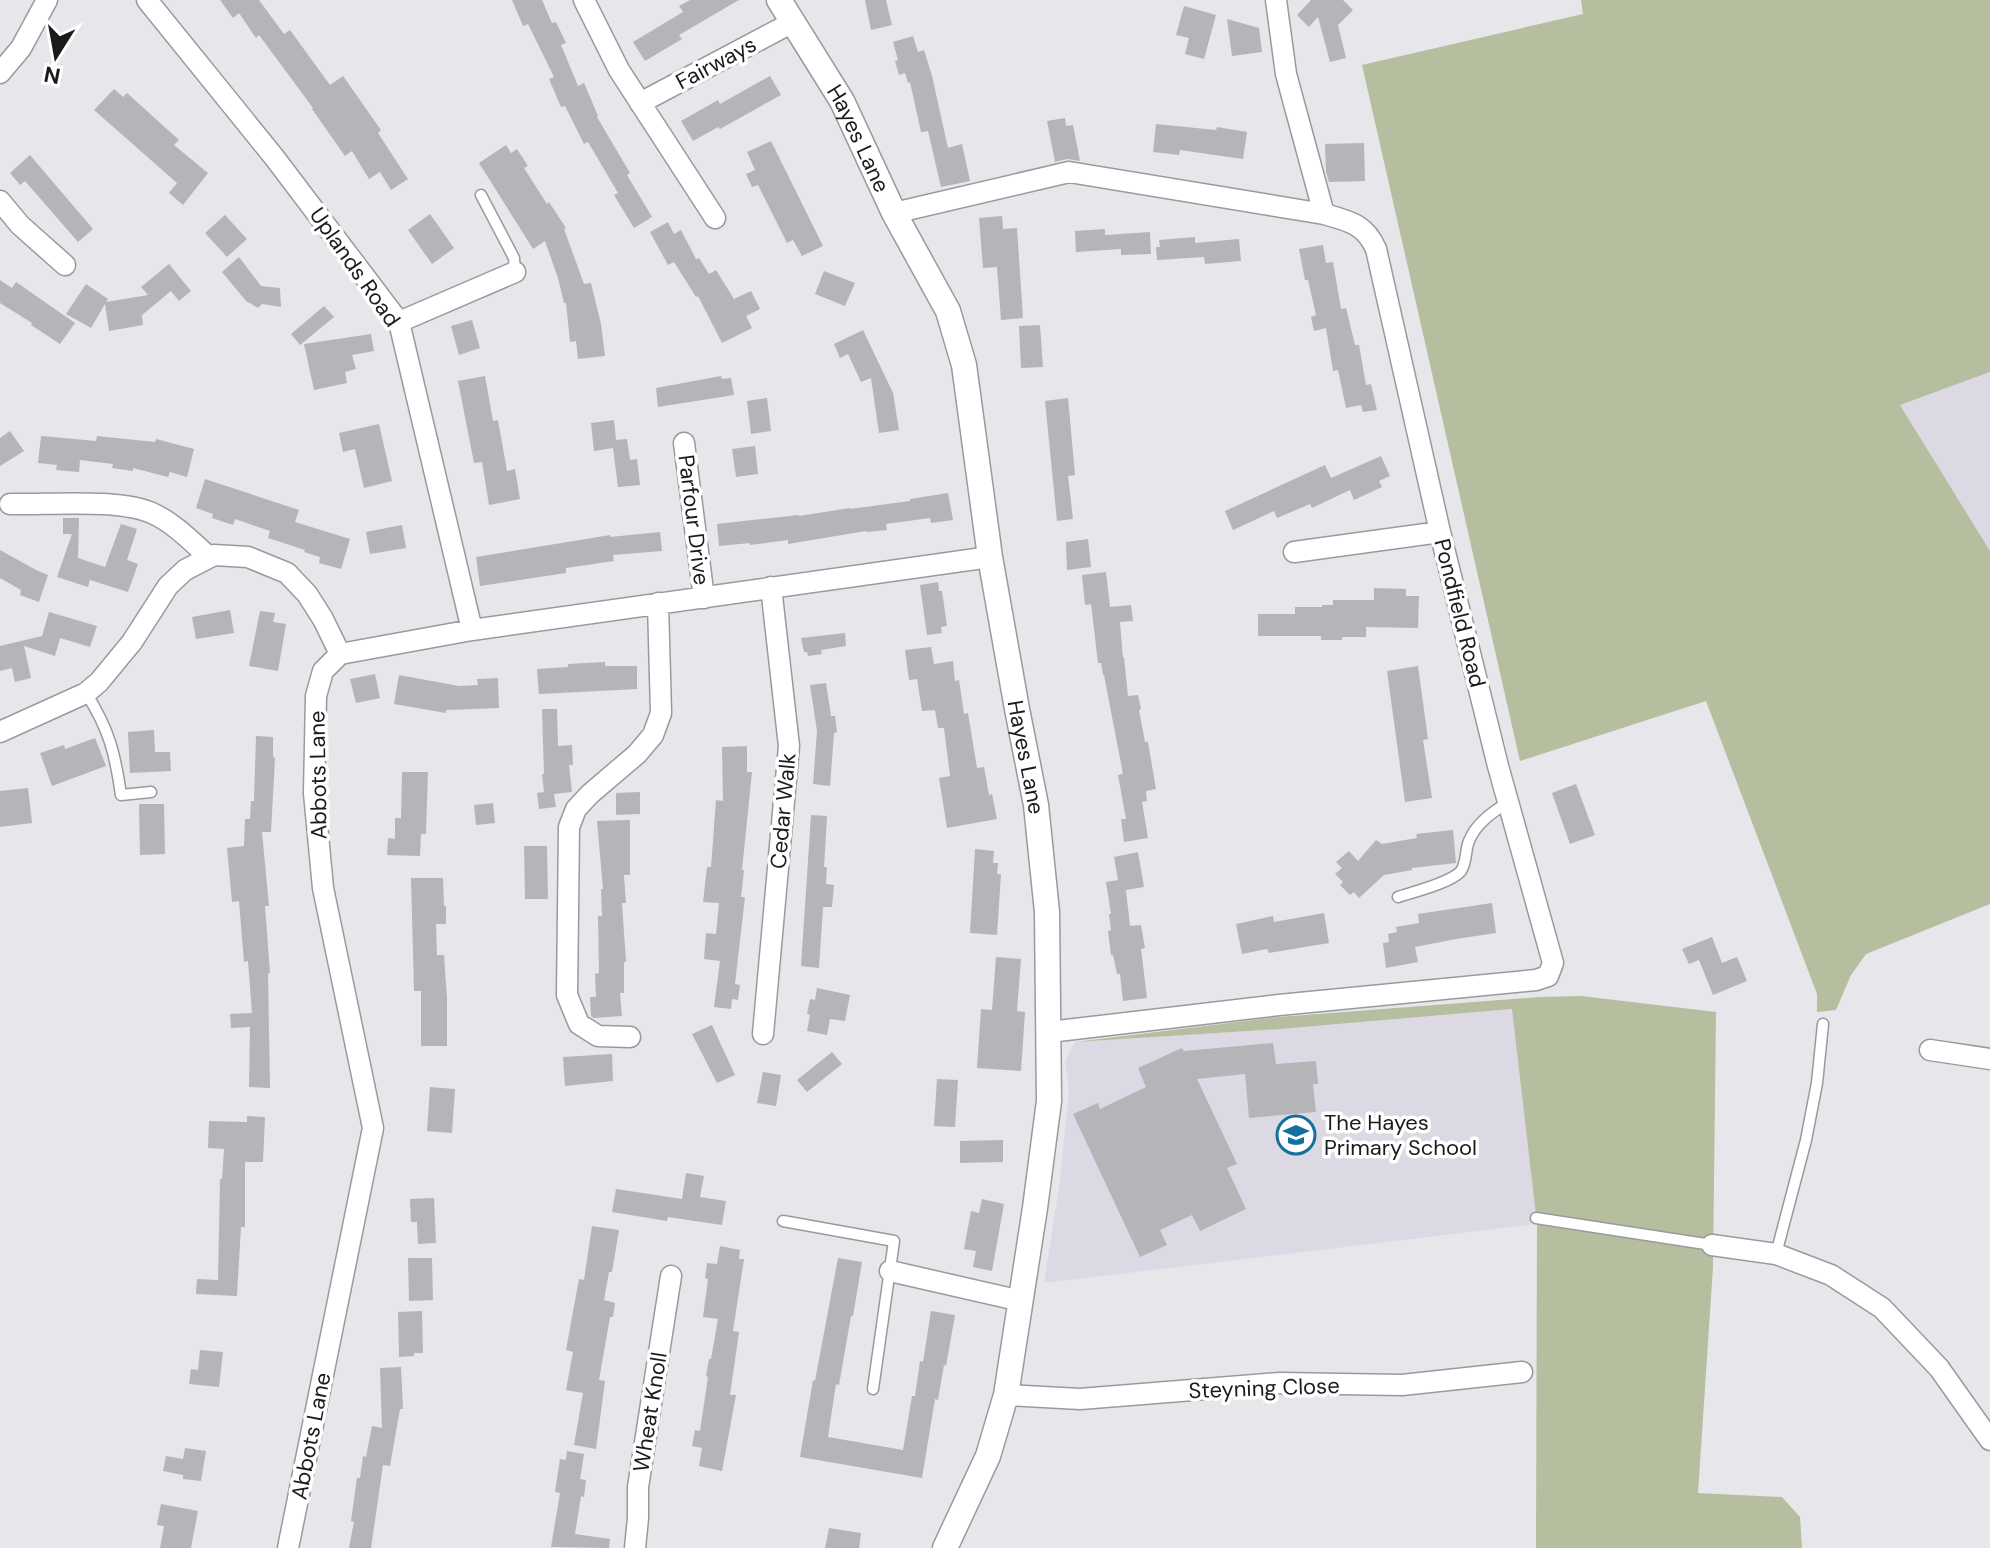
<svg xmlns="http://www.w3.org/2000/svg" width="1990" height="1548" viewBox="0 0 1990 1548" font-family="'DM Sans',sans-serif">
<rect width="100%" height="100%" fill="#e7e6ea"/>
<path fill="#ddd9e4" d="M1990 372V551L1900 405Z
M1513 1009 1537 1224 1044 1283 1060 1181 1069 1090 1065 1061 1075 1042 1280 1029Z"/>
<path fill="#b5be9f" d="M1581 0H1990V372L1900 405 1990 551V904L1866 954 1851 975 1836 1010 1817 1012V994L1706 701 1520 761 1362 65 1583 14Z
M1581 996 1716 1012 1713 1267 1698 1493 1782 1497 1800 1517 1802 1548H1536L1537 1224 1512 1009 1280 1029 1075 1042 1279 1017 1540 997Z"/>
<path fill="#b5b4b8" d="M220 0H259L284 34 290 30 330 85 343 76 381 130 378 133 408 179 391 190 380 172 369 179 352 151 345 156 312 109 313 108 259 35 256 38 239 13 233 18Z
M512 0H542L552 23 556 22 566 43 561 45 578 86 584 83 598 116 597 117 630 173 627 175 652 217 634 228 614 195 618 193 588 142 584 144 565 106 561 107 549 79 554 77 528 24 523 26Z
M690 0H739L679 35 682 39 645 61 633 42 683 12 679 6Z
M865 0H886L892 25 871 30Z
M1311 0H1343L1353 10 1338 25 1346 58 1330 62 1318 17 1309 27 1297 15Z
M1184 6 1216 15 1204 59 1185 54 1189 38 1176 35Z
M1227 19 1259 28 1262 52 1232 56Z
M913 36 918 52 924 50 932 76 948 148 962 144 970 181 941 187 928 131 921 132 910 82 908 83 905 73 899 75 895 61 898 60 893 42Z
M770 76 781 95 720 129 718 127 693 141 681 121 718 100 720 104Z
M114 89 123 97 127 93 179 140 174 145 208 173 183 205 169 193 177 183 94 110Z
M1065 118 1066 126 1073 125 1080 161 1067 159 1055 162 1047 121Z
M1156 124 1216 130 1217 127 1247 132 1243 159 1180 150 1179 155 1153 152Z
M771 141 823 246 802 256 793 240 787 243 758 185 752 187 746 174 755 170 747 152Z
M1364 143 1365 181 1329 182 1326 172 1325 144Z
M506 145 511 153 517 149 528 166 524 168 547 204 549 202 566 228 564 229 584 284 591 283 601 324 605 356 578 359 576 341 570 342 566 303H564L558 278 545 241 533 249 479 163Z
M30 155 93 229 78 242 25 181 20 185 10 173Z
M430 214 454 248 432 264 408 230Z
M225 215 247 239 227 257 205 233Z
M1002 216 1003 229 1017 228 1023 318 1001 320 997 267 983 268 979 218Z
M668 222 674 234 681 230 696 259 699 258 709 274 716 270 734 299 751 291 760 309 746 316 752 328 722 343 698 296 696 297 674 262 668 265 650 232Z
M1105 229V235L1150 232 1151 254 1121 255V249L1076 252 1075 231Z
M1195 237V243L1239 239 1241 261 1205 264 1204 257 1157 260 1156 247H1160L1159 240Z
M1323 245 1326 263 1333 262 1341 309 1346 308 1355 345H1359L1366 385 1371 384 1377 410 1363 412 1361 405 1346 408 1338 370 1333 371 1326 328 1314 331 1311 317 1316 315 1308 280H1305L1299 249Z
M239 257 261 286 280 288 281 307 262 304 258 308 246 301 222 272Z
M169 264 191 291 179 301 171 291 142 315 143 325 109 331 105 304 91 328 66 314 86 284 108 299 106 302 148 295 141 287Z
M824 271 855 283 845 306 815 294Z
M0 280 12 288 16 282 75 323 60 344 31 325 32 323 0 303Z
M324 306 334 317 300 345 291 334Z
M472 320 480 348 459 355 451 326Z
M1040 325 1043 367 1021 368 1019 326Z
M863 330 893 393 899 430 879 433 871 378 861 382 848 354 840 358 834 344Z
M371 334 374 351 352 355 356 369 345 372 347 383 314 390 304 344Z
M485 376 493 421 498 420 507 471 515 469 520 499 489 505 482 462 474 463 458 381Z
M721 376 722 379 731 378 734 395 658 407 656 388Z
M767 398 771 431 751 434 747 401Z
M1068 398 1075 475 1068 476 1073 519 1057 521 1045 401Z
M614 420 616 440 627 439 630 460 637 459 640 485 618 487 613 448 594 451 591 423Z
M379 424 392 481 364 488 355 449 343 452 339 433Z
M10 431 24 451 0 466V438Z
M41 436 96 441 97 436 155 442 156 439 194 449 187 477 170 472 168 477 133 468V471L112 468 113 464 80 460 79 472 56 470 57 465 38 463Z
M755 446 758 474 736 477 732 449Z
M1381 456 1390 476 1379 481 1382 487 1354 500 1350 490 1312 508 1310 504 1277 518 1274 511 1233 530 1225 511 1325 465 1331 478Z
M205 479 299 510 295 522 350 539 341 569 319 563 320 557 304 552 305 550 268 538 270 531 235 519 233 525 212 518 213 514 196 508Z
M948 493 953 520 931 523 930 518 886 524 887 530 867 532 866 531 788 544V540L750 545V543L719 546 717 524 799 515V516L850 508V509L910 501V499Z
M63 518H79L78 558 105 567 121 524 137 529 127 560 138 564 128 592 90 580 88 587 57 577 72 534H63Z
M402 525 406 548 370 554 366 532Z
M660 532 662 551 613 555 614 561 566 568V573L480 586 476 557 610 535V537Z
M1088 539 1091 567 1067 570 1066 542Z
M0 550 36 570 48 575 39 602 20 595 21 590 0 578Z
M1106 572 1110 607 1131 605 1133 621 1120 622 1123 658 1124 657 1128 696 1138 695 1141 709 1139 710 1145 742H1148L1156 789 1146 791 1147 801 1142 802 1148 838 1124 842 1121 819H1126L1118 775 1123 774 1104 675H1103L1101 663H1098L1091 604 1085 605 1082 575Z
M938 582 939 591H942L947 626 941 627 942 633 927 635 920 585Z
M1374 588 1406 589V596H1419L1418 628 1366 627V637H1342V640H1321V636H1258V614H1295V607H1322V605H1333V600H1374Z
M230 610 234 633 196 639 192 617Z
M260 611 275 613 273 622 286 624 278 671 249 666Z
M49 612 97 626 90 647 60 638 55 656 24 646 31 678 15 682 12 668 0 671V646L42 636Z
M845 633 846 646 821 650 822 654 808 656 807 652H804L801 638Z
M931 647 934 664 953 661 955 681 959 680 964 714 968 713 977 768 984 767 989 795 992 794 997 819 947 828 939 778 950 776 944 728H938L935 710 922 711 917 679 909 680 905 650Z
M605 662V666H637V689L539 694 537 669 568 667V664Z
M1418 666 1428 739 1423 740 1432 798 1405 802 1387 671Z
M375 674 380 698 356 703 350 679Z
M399 675 459 686 478 685 477 679 498 678 499 708 446 710V713L394 704Z
M826 683 831 716H835L837 732 834 733 830 786 813 784 817 731 810 685Z
M542 709H557L558 746 572 745 573 765H569L572 792 554 794 556 807 539 809 537 793 544 792 542 774H544Z
M154 730 155 752H170L171 771 130 773 128 732Z
M256 736 273 737V757L275 758 271 832H262L269 906H265L270 973H268L270 1088 249 1087 250 1027 231 1028 230 1014 252 1013 248 961 244 962 239 901 232 902 227 848 244 846 245 819H250L251 801H254Z
M95 738 106 766 52 786 40 753 64 745 65 749Z
M747 746V772H752L742 870H744L741 897H745L735 984 740 985 738 1000 732 999 731 1009 714 1007 720 961 704 959 706 933 716 934 719 903 703 902 707 867H711L716 800 723 801 722 747Z
M402 772H428L426 834H421L420 856 387 855 388 838 395 839V818H401Z
M1576 784 1595 835 1570 844 1552 793Z
M28 788 32 823 0 827V791Z
M640 792V814L616 815V793Z
M493 803 495 823 476 825 474 805Z
M139 804H164L165 854 140 855Z
M811 815 827 816 824 867H827L826 884 834 885 832 907H823L819 968 801 966Z
M630 820V875H624L626 903H622L626 962H624V993H620L622 1016 594 1018 591 1016 590 997H596L595 974 599 973 598 916H602L601 889H603L597 821Z
M1453 830 1456 863 1412 868V870L1384 875 1359 898 1354 892 1350 895 1340 885 1343 882 1335 874 1342 868 1336 862 1349 851 1358 861 1376 840 1382 844 1417 838 1416 834Z
M524 846H547L548 899H525Z
M975 849 994 851 993 863H998L997 874H1001L997 935 970 933Z
M1138 852 1144 887 1126 890 1130 926 1141 925 1145 948 1141 949 1147 998 1123 1001 1120 974H1117L1113 955H1111L1108 931 1111 930 1109 914H1111L1106 882 1118 880 1114 857Z
M411 878H443L444 906H446V924H436L437 955H444L447 999V1046H421V991H414Z
M1492 903 1496 933 1456 939 1415 947 1418 962 1386 968 1383 943 1389 942 1388 934 1397 932 1396 927 1419 923 1418 914Z
M1324 913 1329 943 1269 953 1267 949 1242 954 1236 924 1273 916 1274 922Z
M1712 937 1722 963 1737 957 1747 981 1713 995 1699 960 1689 964 1682 949Z
M996 957 1021 959 1017 1011 1025 1012 1021 1071 977 1068 981 1009 992 1010Z
M817 988 850 995 845 1021 830 1019 827 1035 807 1031 810 1015 807 1014 810 999 815 1000Z
M712 1025 735 1075 717 1083 692 1034Z
M1273 1043 1276 1064 1316 1061 1318 1084H1313L1316 1112 1249 1118 1245 1074 1197 1079 1237 1164 1227 1168 1246 1209 1200 1231 1192 1215 1160 1230 1167 1245 1140 1257 1073 1114 1098 1103 1100 1109 1146 1087 1138 1068 1182 1048 1184 1051Z
M832 1052 842 1064 807 1092 797 1080Z
M612 1054 613 1081 565 1086 563 1057Z
M763 1072 781 1075 776 1106 757 1103Z
M937 1079 958 1080 955 1127 934 1126Z
M430 1087 455 1089 452 1133 427 1131Z
M247 1116 265 1117 263 1162H245V1227H241L237 1296 196 1294 197 1279 218 1280 220 1179H222L224 1149 208 1148 209 1121 247 1122Z
M1003 1140V1162L960 1163V1141Z
M686 1173 704 1176 700 1197 726 1201 722 1225 668 1217 667 1221 612 1212 616 1189 682 1199Z
M434 1198 436 1243 418 1244 417 1222H411L410 1199Z
M982 1199 1004 1204 992 1271 973 1267 976 1251 964 1249 971 1211 979 1213Z
M592 1226 619 1230 612 1272H609L604 1300 615 1303 613 1317H610L599 1380 605 1381 596 1449 574 1445 583 1393 566 1390 573 1352 566 1350 579 1279 584 1280Z
M720 1246 740 1250 739 1259H744L733 1331 739 1332 730 1395H736L722 1471 699 1466 702 1448 692 1446 695 1430 700 1431 708 1377 706 1376 709 1359H711L718 1319 703 1317 708 1279 705 1278 707 1263 717 1264Z
M408 1258H432L433 1300 409 1301Z
M838 1258 862 1262 853 1316H851L839 1385 836 1384 828 1437 903 1450 912 1396H915L920 1361 923 1362 931 1311 955 1315 946 1366 944 1365 938 1400 935 1399 922 1478 800 1457 813 1380 815 1381Z
M422 1311 423 1353H414V1356L399 1357 398 1312Z
M200 1350 223 1352 219 1387 189 1384 191 1369 198 1370Z
M401 1367 403 1409H400L390 1466 383 1465 371 1548H349L354 1522 351 1521 357 1478H360L363 1456 366 1457 372 1426 382 1428 380 1368Z
M185 1448 206 1451 201 1481 183 1479V1475L163 1471 166 1456 183 1459Z
M567 1451 584 1454 580 1479 586 1480 584 1497 581 1496 575 1534 610 1539 609 1548 551 1547 560 1493 555 1492 560 1459 566 1460Z
M161 1504 198 1511 191 1548H160L164 1526 157 1525Z
M829 1528 861 1533 859 1548H825Z"/>
<g fill="none" stroke-linecap="round" stroke-linejoin="round">
<defs>
<path id="service" d="M481 195 514 258 515 272
M86 693C109 729 115 753 121 795L151 792
M1398 897C1413 892 1451 883 1461 871 1467 862 1465 850 1469 841 1476 823 1493 812 1508 802
M1536 1218 1712 1245
M783 1221 894 1241 873 1389
M1776 1254 1806 1140 1817 1083 1823 1024"/>
<path id="minor" d="M147 0 274 157 399 322 472 630
M584 0 619 70 715 218
M1276 0 1286 74 1324 214
M0 73 21 48 47 0
M640 103 793 22
M0 201 20 225 65 265
M894 213 1069 172 1324 214C1349 221 1365 224 1376 249L1440 532 1498 766 1553 963 1548 976 1536 980 1279 1005 1049 1032
M399 322 515 272
M684 443 704 598
M10 504C49 505 121 498 154 514 175 524 192 542 209 557
M1294 552 1440 532
M0 732 86 693 99 682 132 642 168 586 185 570 214 555 248 557 287 573 307 594 323 619 340 654
M763 1034 789 746 771 587
M630 1037 598 1036 579 1024 567 995 569 827 576 809 590 794 637 754 653 735 661 713 658 603
M1930 1050 1990 1059
M1712 1245 1776 1254 1831 1275 1882 1308 1939 1368 1990 1440
M890 1271 1021 1301
M1006 1395 1080 1399 1280 1383 1402 1385 1522 1372
M288 1548 373 1128 323 888 314 793 316 696 323 671 340 654 472 630 990 557
M635 1548 638 1518V1487L671 1276"/>
<g id="tertiary">
<path id="s1" d="M779 0 842 101 894 213 948 311 964 365 990 557 1017 709 1036 805 1047 912 1049 1101 1035 1208 1006 1395 988 1456 945 1548"/>
</g>
</defs>
<use href="#service" stroke="#9b999d" stroke-width="13"/>
<use href="#minor" stroke="#9b999d" stroke-width="23"/>
<use href="#tertiary" stroke="#9b999d" stroke-width="27"/>
<use href="#service" stroke="#fff" stroke-width="10"/>
<use href="#minor" stroke="#fff" stroke-width="20"/>
<use href="#tertiary" stroke="#fff" stroke-width="24"/>
</g>
<defs>
<symbol id="school-ring" viewBox="-11 -11 22 22"><circle r="9.5" fill="#fff" stroke="#146f9e" stroke-width="1.5"/><path d="M0-5L7-2L0 1L-7-2ZM-4 1L0 2.5L4 1V4Q0 6-4 4Z" fill="#146f9e"/></symbol>
</defs>
<g fill-rule="evenodd">
<use href="#school-ring" x="1274" y="1113" width="44" height="44"/>
</g>
<g text-anchor="middle" dominant-baseline="central" stroke-width="7" stroke-linejoin="round" paint-order="stroke">
<g font-size="22" fill="#1b1b1c" stroke="#fff">
<text transform="translate(716 63) rotate(-28)">Fairways</text>
<text stroke="none"><textPath href="#s1" startOffset="160">Hayes Lane</textPath></text>
<text transform="translate(355 267) rotate(55)">Uplands Road</text>
<text transform="translate(694 520) rotate(83)">Parfour Drive</text>
<text transform="translate(1460 613) rotate(76)">Pondfield Road</text>
<text stroke="none"><textPath href="#s1" startOffset="808">Hayes Lane</textPath></text>
<text transform="translate(318 775) rotate(-91)">Abbots Lane</text>
<text transform="translate(783 811) rotate(-85)">Cedar Walk</text>
<text transform="translate(1264 1388) rotate(-2)">Steyning Close</text>
<text transform="translate(650 1412) rotate(-81)">Wheat Knoll</text>
<text transform="translate(311 1436) rotate(-79)">Abbots Lane</text>
</g>
<g font-size="22" fill="#1b1b1c" stroke="#fff" text-anchor="start">
<text x="1324" y="1122">The Hayes<tspan x="1324" dy="25">Primary School</tspan></text>
</g>
</g>
<g transform="translate(56 56) rotate(191)" stroke="#ffffff" stroke-width="6" paint-order="stroke">
<path d="M0-6L14 30L0 20L-14 30Z" fill="#1b1b1c"/>
<text y="-12" font-size="22" font-weight="bold" text-anchor="middle" fill="#1b1b1c">N</text>
</g>
</svg>
